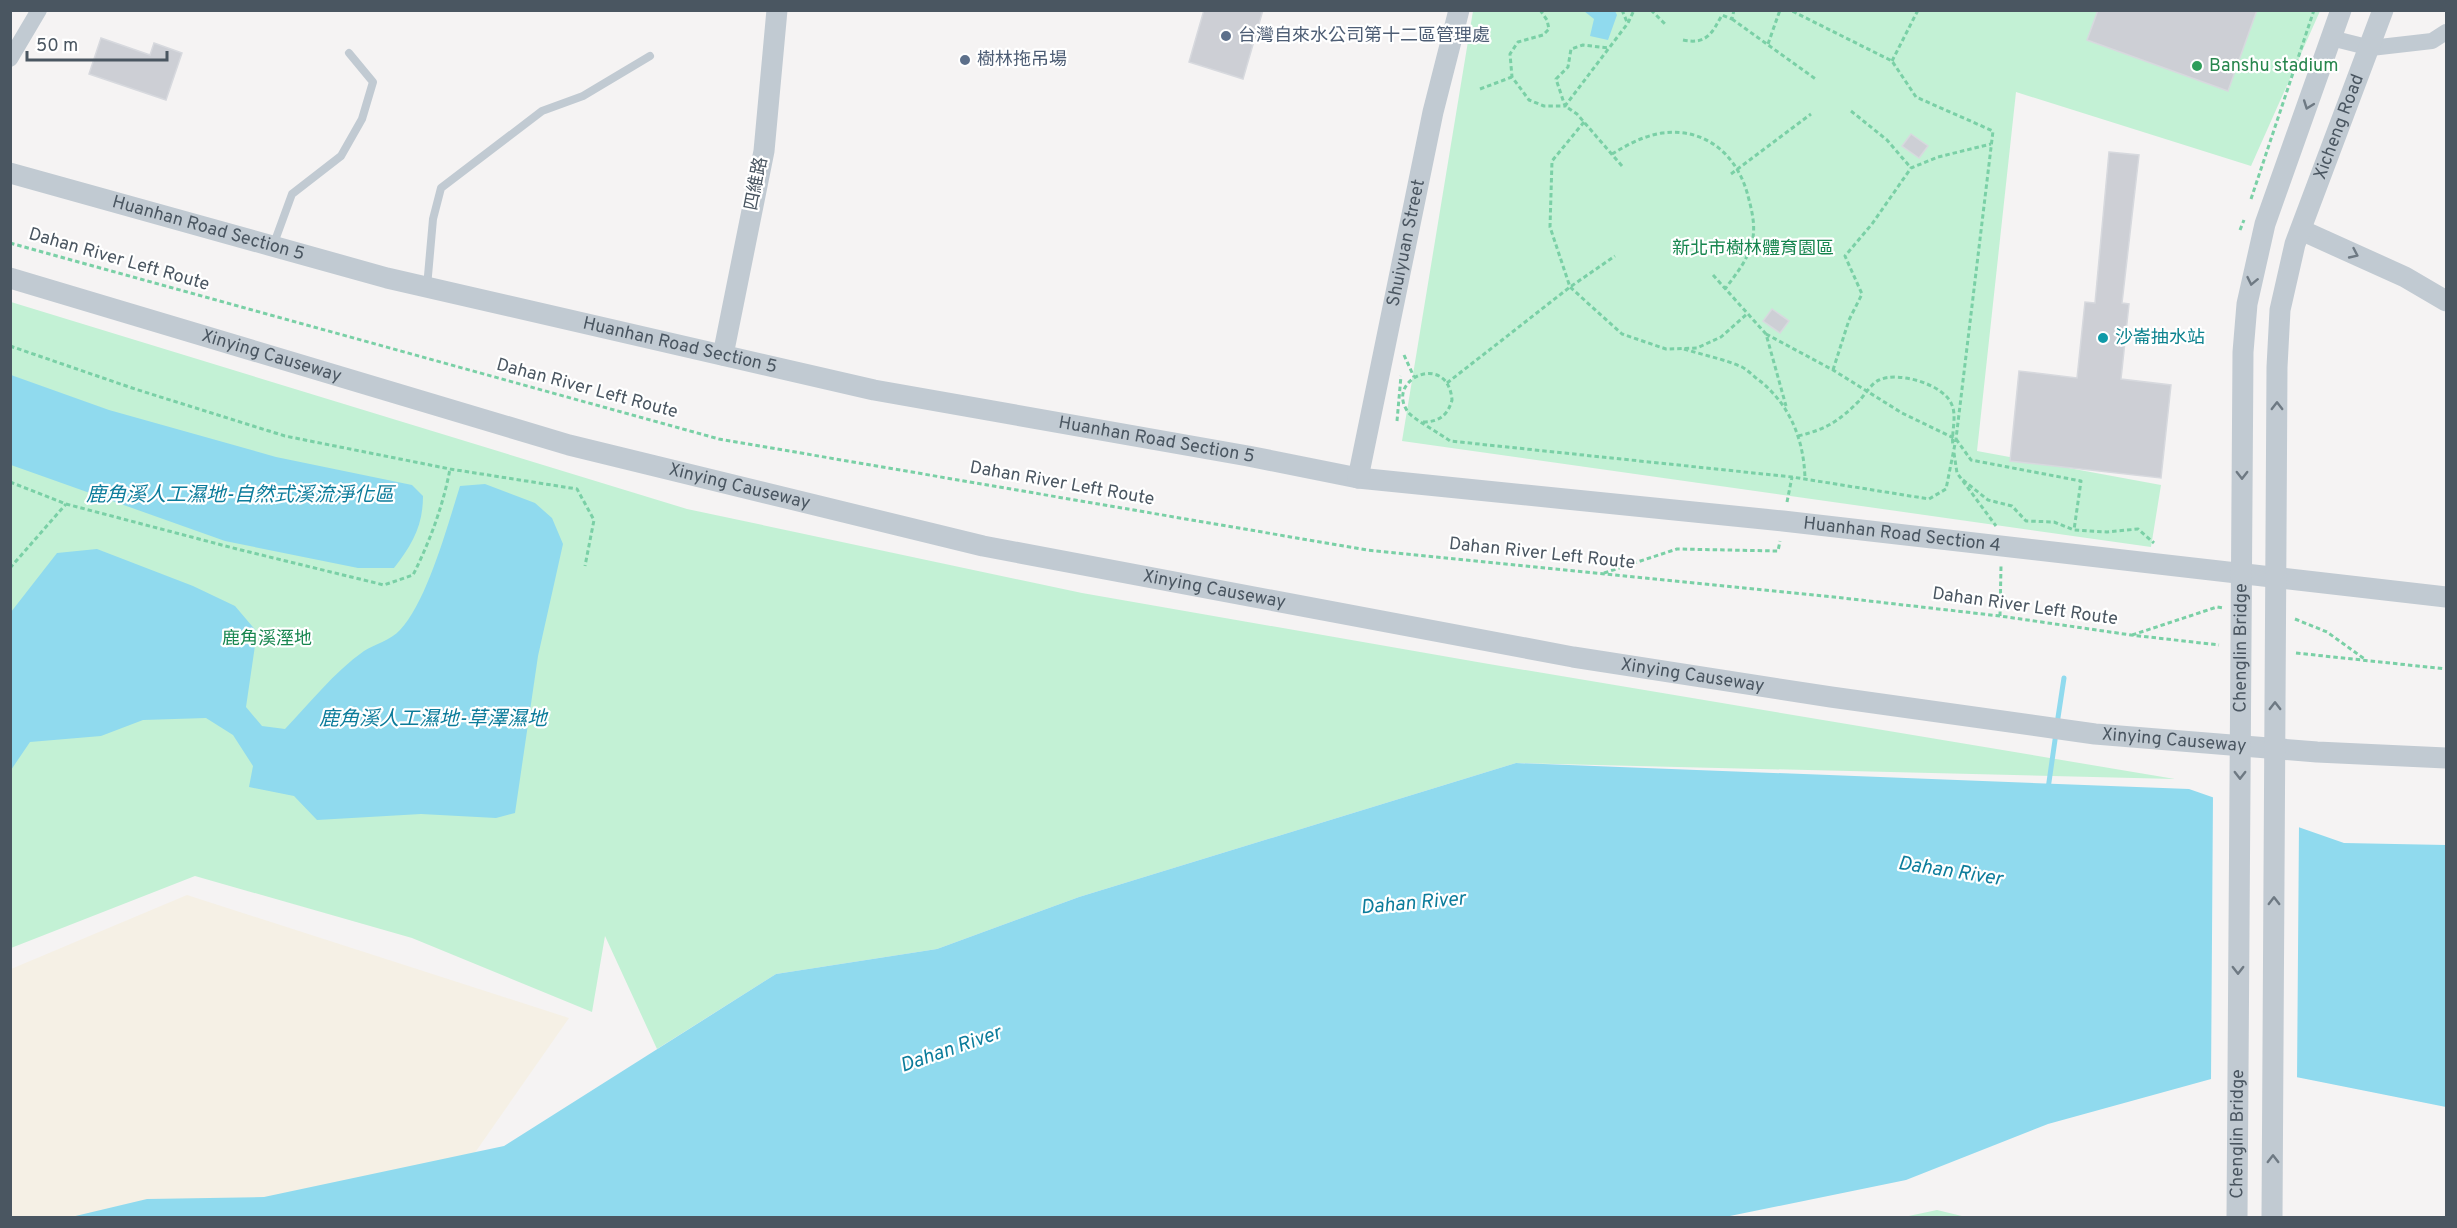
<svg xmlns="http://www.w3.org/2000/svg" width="2457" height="1228" viewBox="0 0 2457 1228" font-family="Overpass,'Noto Sans TC',sans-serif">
<rect width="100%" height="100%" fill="#f5f3f3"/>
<path fill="#c3f1d5" d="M1473 11H2320L2251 166 2016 92 1977 451 2161 485 2151 547 1402 441Z
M11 302 687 509 1082 593 1483 663 2175 779 1516 763 1079 897 937 949 776 974 657 1049 605 936 592 1012 412 938 195 876 11 948Z
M1937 1210 1966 1217H1904Z"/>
<path fill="#f5f0e5" d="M187 895 569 1018 430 1217 11 1218V969Z"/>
<path fill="#90daee" d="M1584 11H1615L1617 15 1608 40 1590 36 1594 19Z
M11 375 109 410 276 457 412 485 423 496C423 526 412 545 394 568H358L225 541 11 465Z
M485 484 535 503 552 518 563 544 538 656 515 813 496 818 421 814 317 820 294 796 249 787 253 766 233 735 206 718 143 720 101 736 30 742 11 770V612L57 553 97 549 193 586 235 606 257 632 246 707 262 726 285 729C310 703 334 672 364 651 375 644 391 640 400 630 427 602 448 524 460 486Z
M1516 763 2189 789 2344 843 2446 845V1107L2251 1068 2048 1124 1906 1180 1720 1218H67L147 1199 264 1197 504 1146 776 974 937 949 1079 897Z"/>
<path fill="#f5f3f3" d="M2213 794 2299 824 2297 1081 2251 1071 2211 1082Z"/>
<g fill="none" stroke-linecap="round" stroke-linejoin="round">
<path stroke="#90daee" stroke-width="5" d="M2057 724 2064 678
M2048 789 2056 733"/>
</g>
<path fill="#cdcfd5" stroke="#d7d9de" stroke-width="1.5" d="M1204 10H1263L1243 79 1189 62Z
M2098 10H2257L2228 91 2087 40Z
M101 38 150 55 154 43 182 53 166 100 89 74Z
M1911 134 1928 146 1919 158 1902 146Z
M2109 152 2139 155 2122 303 2129 304 2121 379 2171 385 2161 478 2010 461 2019 371 2077 378 2085 302 2095 303Z
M1772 309 1789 321 1780 333 1763 321Z"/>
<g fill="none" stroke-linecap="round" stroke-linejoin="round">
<path stroke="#7ad0a6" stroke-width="3" stroke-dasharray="4.5 3" stroke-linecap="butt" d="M1540 10 1547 20 1549 29 1543 35 1518 42 1510 54 1512 77 1529 100 1544 106H1565L1556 79 1568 67 1571 49 1583 45 1608 48
M1622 10 1627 22
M1651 10 1666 25
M1732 19 1817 80
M1683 40C1707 45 1712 33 1722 15L1732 19 1734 10
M1768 44 1780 10
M1892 61 1918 10
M1480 89 1512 77
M1851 111 1887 140 1911 168
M1584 122 1552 161 1550 227 1570 287 1622 334 1666 349 1697 348 1721 337 1747 314
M1612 154C1627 145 1643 136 1662 133 1706 127 1738 156 1748 196 1752 211 1756 227 1752 242 1748 260 1736 274 1725 289
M1622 166 1577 114 1565 106 1628 23 1634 10
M1731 174 1811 114
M2251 199 2314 10
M2240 230 2244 220
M10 243 719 439 1367 550 1843 598 2000 616 2131 635 2219 645
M1713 275 1766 334 1786 406
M1766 334 1833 370 1902 413 1956 439 1971 460 2081 481 2074 530
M10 346 135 389 285 436 450 469 577 489 594 520 585 566
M1684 349C1703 355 1724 359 1742 367 1748 370 1754 377 1760 381 1791 406 1804 441 1805 479
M1404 355 1414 377
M1833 370 1849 320 1862 294 1845 256 1872 224 1911 168 1938 157 1991 144
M1447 383 1570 287 1615 256
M1397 421 1401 376
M1423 422C1439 422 1448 415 1452 400 1448 351 1384 379 1408 412 1413 419 1441 434 1450 441L1792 477 1929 499 1946 489 1956 439 1993 131 1916 97 1892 61 1790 10
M1798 436C1827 429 1839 421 1860 400 1865 394 1872 383 1879 380 1898 371 1944 384 1952 405 1957 417 1951 434 1953 446
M1954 453 1957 473 1996 526
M1963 480 1988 500 2012 506 2026 521 2054 522 2074 530 2107 532 2138 529 2154 543
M10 482 66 504 237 549 384 585 413 575C430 541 443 506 450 469
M1787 502 1792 477
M10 568 66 504
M1604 573 1677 549 1778 551 1780 541
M2000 616 2001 566
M2295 619 2327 632 2366 660
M2132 635 2217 607 2223 608
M2296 653 2446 669"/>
<path stroke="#c1cad2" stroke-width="8" d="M273 246 292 194 341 156 362 119 373 82 349 53
M427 287 433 219 441 188 542 111 583 96 650 56"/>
<path stroke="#c1cad2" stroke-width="16" d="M2331 38 2371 48 2432 41 2446 32
M10 59 39 10"/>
<g stroke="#c1cad2" stroke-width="21">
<path id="s1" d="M10 173 387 278 874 390 1248 456 1358 478 1783 521 2446 597"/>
<path d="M2301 230 2405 277 2446 301"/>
<path id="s2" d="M10 278 569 445 983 546 1573 657 1831 697 2095 734 2317 752 2446 758"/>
<path d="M723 355 764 151 777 10"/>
<path id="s3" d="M1358 478 1433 112 1459 10"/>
<path id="s4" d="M2237 1218 2243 352 2247 304 2265 224 2341 10"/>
<path id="s5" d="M2272 1218 2277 367 2280 310 2295 244 2383 10"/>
</g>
</g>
<defs><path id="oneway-chevron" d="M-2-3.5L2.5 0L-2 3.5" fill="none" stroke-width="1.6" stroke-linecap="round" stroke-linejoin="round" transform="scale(1.5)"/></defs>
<g stroke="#6e7983">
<use href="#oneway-chevron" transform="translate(2308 105) rotate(110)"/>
<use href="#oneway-chevron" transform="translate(2354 254) rotate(25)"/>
<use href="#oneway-chevron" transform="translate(2252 281) rotate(102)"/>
<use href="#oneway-chevron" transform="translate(2277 406) rotate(-90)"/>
<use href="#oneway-chevron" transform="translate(2242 475) rotate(90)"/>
<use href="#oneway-chevron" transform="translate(2275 706) rotate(-90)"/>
<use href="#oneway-chevron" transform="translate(2240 775) rotate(90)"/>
<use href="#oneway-chevron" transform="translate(2274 901) rotate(-90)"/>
<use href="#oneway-chevron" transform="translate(2238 970) rotate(90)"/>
<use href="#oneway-chevron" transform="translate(2273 1159) rotate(-90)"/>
</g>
<g fill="#5c6f8a" stroke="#fff" stroke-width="2">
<circle cx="1226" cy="36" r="6"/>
<circle cx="965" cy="60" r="6"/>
</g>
<circle fill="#2e9e5b" stroke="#fff" stroke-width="2" cx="2197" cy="66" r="6"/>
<circle fill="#0f9aa8" stroke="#fff" stroke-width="2" cx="2103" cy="338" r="6"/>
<g text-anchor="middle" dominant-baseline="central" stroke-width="4.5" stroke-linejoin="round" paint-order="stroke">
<g font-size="18" fill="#4e5e75" stroke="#fff" text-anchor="start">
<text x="1238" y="36">台灣自來水公司第十二區管理處</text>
<text x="977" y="60">樹林拖吊場</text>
</g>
<g font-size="18" fill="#27864d" stroke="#fff" text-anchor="start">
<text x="2209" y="66">Banshu stadium</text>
</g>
<g font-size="18" fill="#4a5661" stroke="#fff">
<text stroke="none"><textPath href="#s5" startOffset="1101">Xicheng Road</textPath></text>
<text transform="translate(757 184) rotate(-79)">四維路</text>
<text stroke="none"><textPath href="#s1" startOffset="206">Huanhan Road Section 5</textPath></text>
<text stroke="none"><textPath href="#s3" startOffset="240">Shuiyuan Street</textPath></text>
<text transform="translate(119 260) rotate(16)">Dahan River Left Route</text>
<text stroke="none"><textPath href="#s1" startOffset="692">Huanhan Road Section 5</textPath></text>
<text stroke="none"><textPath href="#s2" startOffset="273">Xinying Causeway</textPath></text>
<text transform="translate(587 389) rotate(15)">Dahan River Left Route</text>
<text stroke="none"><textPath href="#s1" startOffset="1178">Huanhan Road Section 5</textPath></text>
<text transform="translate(1062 484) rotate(10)">Dahan River Left Route</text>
<text stroke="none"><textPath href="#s2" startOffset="759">Xinying Causeway</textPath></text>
<text stroke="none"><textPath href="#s1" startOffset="1930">Huanhan Road Section 4</textPath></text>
<text transform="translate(1542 554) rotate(6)">Dahan River Left Route</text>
<text stroke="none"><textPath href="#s2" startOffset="1245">Xinying Causeway</textPath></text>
<text transform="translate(2025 607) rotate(8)">Dahan River Left Route</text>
<text stroke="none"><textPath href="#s4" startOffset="570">Chenglin Bridge</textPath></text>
<text stroke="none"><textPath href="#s2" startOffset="1731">Xinying Causeway</textPath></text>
<text stroke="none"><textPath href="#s2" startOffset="2217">Xinying Causeway</textPath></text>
<text stroke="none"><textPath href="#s4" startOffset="84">Chenglin Bridge</textPath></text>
</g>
<g font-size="18" fill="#17864f" stroke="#fff">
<text x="1753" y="249">新北市樹林體育園區</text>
<text x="267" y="639">鹿角溪溼地</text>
</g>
<g font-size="18" fill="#0d838f" stroke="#fff" text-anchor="start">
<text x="2115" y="338">沙崙抽水站</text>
</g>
<g font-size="20" font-style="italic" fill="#0c7c9b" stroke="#fff">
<text x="240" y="496">鹿角溪人工濕地-自然式溪流淨化區</text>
<text x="433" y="720">鹿角溪人工濕地-草澤濕地</text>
<text transform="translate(1950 872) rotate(9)">Dahan River</text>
<text transform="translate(1413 904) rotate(-5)">Dahan River</text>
<text transform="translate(951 1050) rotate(-19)">Dahan River</text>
</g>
</g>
<rect width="2457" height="1228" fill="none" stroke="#4a5661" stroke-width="24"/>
<path d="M27 51v9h140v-9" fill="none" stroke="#4a5661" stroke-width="3"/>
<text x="36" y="51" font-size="18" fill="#4a5661" stroke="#ffffff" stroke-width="4.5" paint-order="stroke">50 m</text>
</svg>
